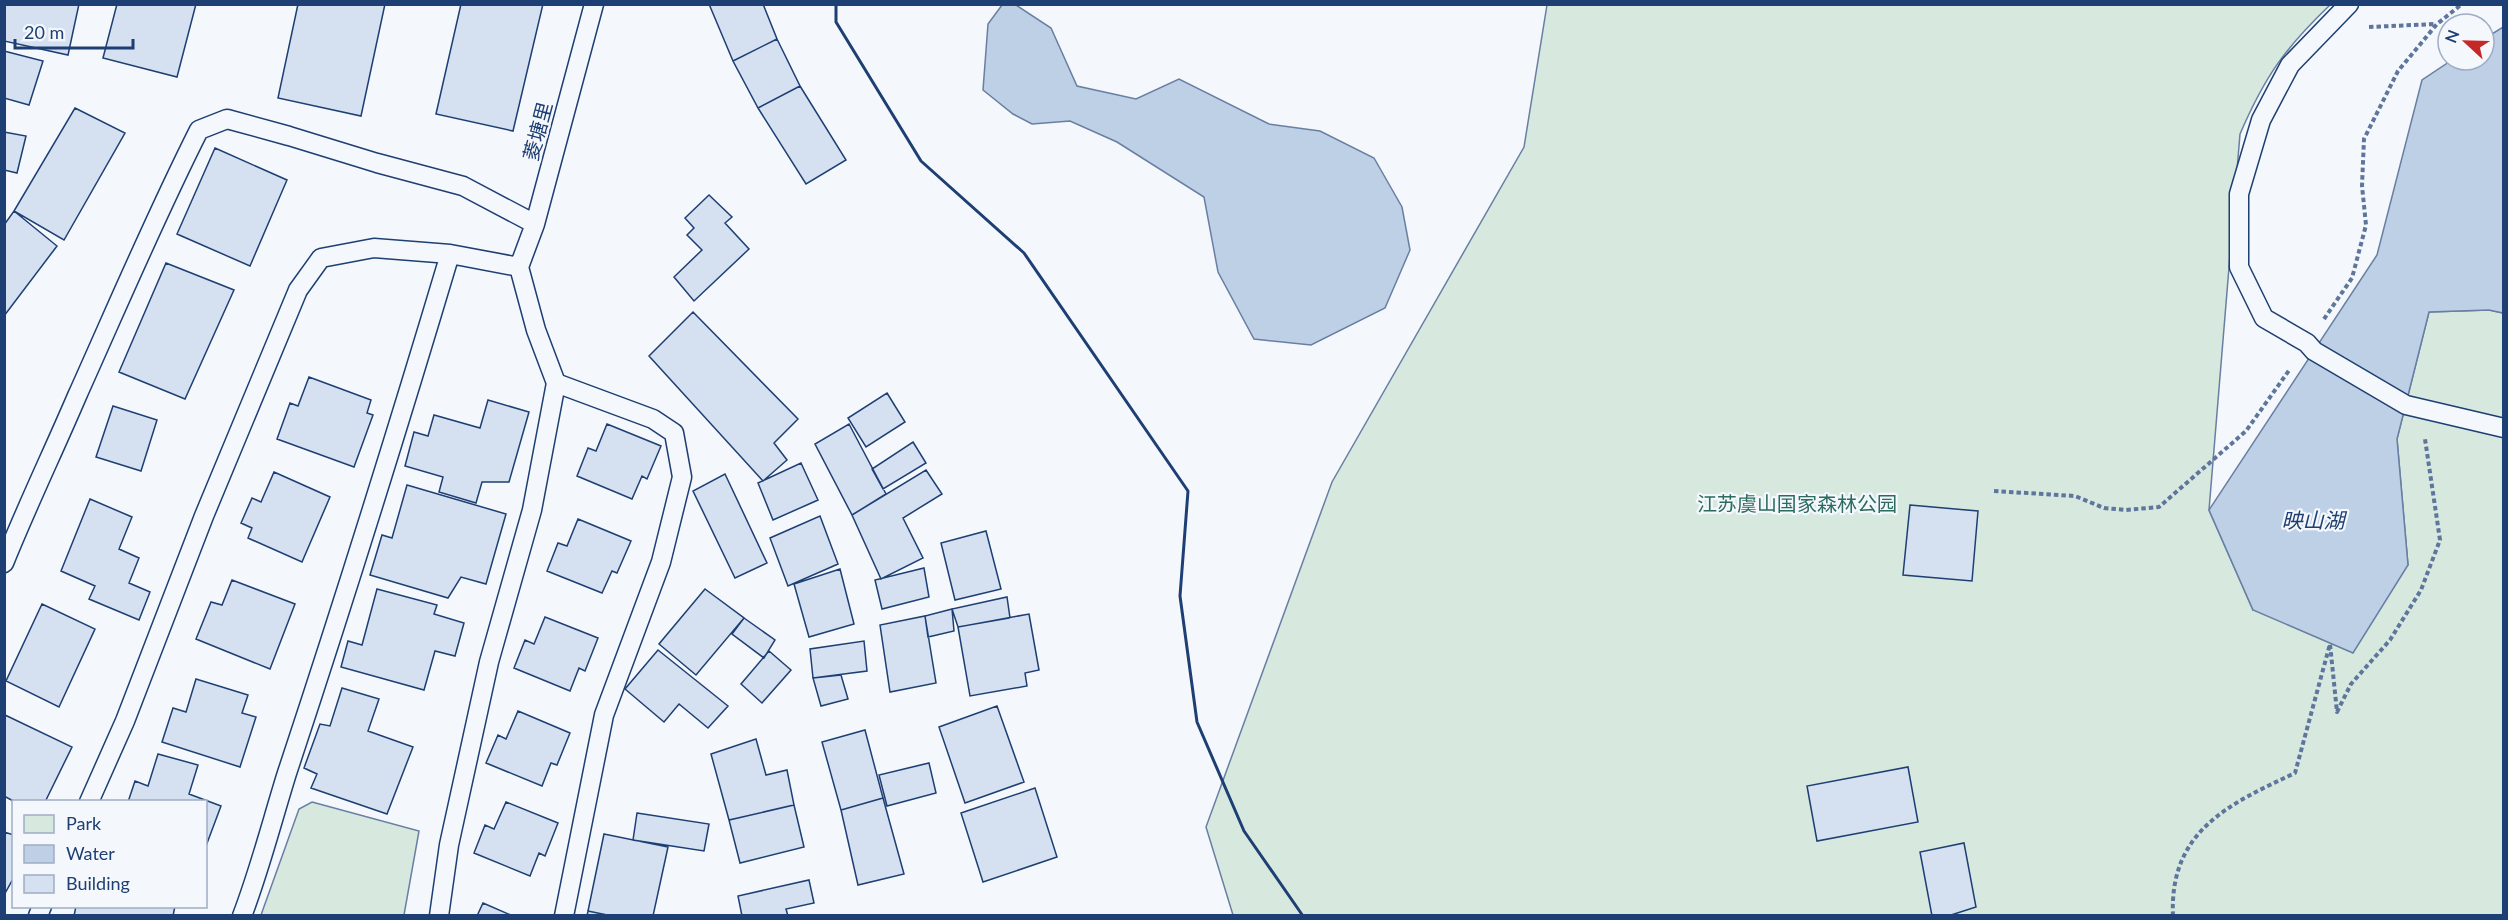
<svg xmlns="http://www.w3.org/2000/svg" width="2508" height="920" viewBox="0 0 2508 920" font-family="Lato,'Noto Sans SC',sans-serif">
<rect width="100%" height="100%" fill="#f4f7fb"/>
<path fill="#d7e8df" stroke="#687fa3" stroke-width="1.5" d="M1547 5H2330C2285 48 2265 76 2240 134L2209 510 2253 610 2408 565 2397 439 2429 312 2489 310 2503 313V915H1233L1206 827 1332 482 1524 147Z
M312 802 419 831 404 915H261L299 809Z"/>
<path fill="#bed0e5" stroke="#687fa3" stroke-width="1.5" d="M1002 5H1016L1051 28 1077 86 1136 99 1179 79 1269 124 1320 131 1374 158 1402 207 1410 250 1385 308 1311 345 1254 339 1218 272 1204 197 1117 142 1070 121 1032 124 1013 114 983 90 988 24Z
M2503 27V313L2489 310 2429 312 2397 439 2408 565 2353 653 2253 610 2209 510 2377 255 2422 80 2452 60H2484V39Z"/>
<path fill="#d5e0f0" stroke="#1d3f73" stroke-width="1.5" d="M4 4H79L68 55 4 41Z
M117 4H196L177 77 103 58Z
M298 4H385L361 116 278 98Z
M461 4H543L513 131 436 114Z
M709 4H763L777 39 733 61Z
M777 39 800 86 758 108 733 61Z
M4 51 43 61 29 105 4 98Z
M800 86 846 160 806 184 758 108Z
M75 108 125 133 64 240 14 211Z
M4 132 26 136 17 173 4 170Z
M215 148 287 180 250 266 177 234Z
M709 195 732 217 725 223 749 249 694 301 674 277 702 250 687 235 694 228 685 218Z
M14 211 57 246 4 316V225Z
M166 263 234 290 185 399 119 372Z
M693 312 798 419 774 443 787 460 763 481 649 356Z
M309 377 371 400 367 413 373 415 354 467 277 439 290 403 298 406Z
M887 393 905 422 866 447 848 418Z
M488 400 529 412 509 482H482L476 503 439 492 443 477 405 466 414 432 428 436 434 415 480 428Z
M113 406 157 420 141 471 96 457Z
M607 424 661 446 647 479 642 476 632 499 577 476 588 448 596 451Z
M849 424 886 494 852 515 815 444Z
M913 442 926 463 883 489 872 469Z
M801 463 818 500 773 520 758 483Z
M926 470 942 494 903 518 923 558 881 579 852 515Z
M274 472 330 497 302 562 248 538 252 528 241 523 252 498 261 502Z
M725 474 767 563 735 578 693 491Z
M407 485 506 514 486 584 461 577 448 598 370 575 382 535 392 538Z
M90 499 132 517 119 549 139 558 129 583 150 592 139 620 89 599 95 586 61 571Z
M1910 505 1978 511 1972 581 1903 575Z
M820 516 838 564 788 586 770 538Z
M578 519 631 541 617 573 612 571 602 593 547 571 558 543 567 546Z
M986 531 1001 589 955 600 941 543Z
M924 568 929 597 882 609 875 580Z
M840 569 854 624 809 637 794 584Z
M232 580 295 604 270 669 196 639 211 602 222 605Z
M377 589 437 605 434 614 464 623 455 656 435 651 424 690 341 667 348 641 362 645Z
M705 589 744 618 696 675 659 644Z
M1007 597 1010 618 958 627 952 609Z
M42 604 95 629 59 707 6 681Z
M952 609 954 631 928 637 925 616Z
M1029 614 1039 670 1025 673 1027 686 970 696 958 627Z
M925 616 936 683 890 692 880 625Z
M545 617 598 638 585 671 579 668 570 691 514 668 525 640 534 644Z
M744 618 775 640 764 658 732 634Z
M864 641 867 671 813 678 810 649Z
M658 650 728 706 708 728 679 704 664 722 625 689Z
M769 651 791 670 762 703 741 684Z
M841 675 848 699 821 706 813 678Z
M196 679 248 695 242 713 256 717 240 767 162 742 173 708 186 712Z
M342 688 379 699 368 731 413 747 387 814 311 788 317 774 304 768 320 724 330 726Z
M997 706 1024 782 965 803 939 727Z
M518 711 570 733 557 765 551 763 542 786 486 763 498 735 506 739Z
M5 715 72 747 45 802H15L4 796Z
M865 730 883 798 841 810 822 742Z
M756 739 766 775 787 770 794 805 729 820 711 754Z
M158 754 198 765 189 794 221 806 206 846V802H128L135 781 148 786Z
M929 763 936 793 887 806 879 775Z
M1908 767 1918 822 1817 841 1807 786Z
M1035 788 1057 857 983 882 961 813Z
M883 798 904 874 858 885 841 810Z
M506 802 558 823 545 856 539 853 530 876 474 853 485 825 494 829Z
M794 805 804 847 740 863 729 820Z
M637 813 709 824 704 851 633 840Z
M4 832 14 835V877L4 895Z
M604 834 668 847 653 916H612L588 911Z
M1964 843 1976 907 1948 916H1932L1920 852Z
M809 880 814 903 786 909 788 916H742L738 896Z
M483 903 513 916H477Z
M76 906H175L173 916H74Z
M588 911 612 916H587Z"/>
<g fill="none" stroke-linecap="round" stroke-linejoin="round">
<defs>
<path id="lane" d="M2349 4 2290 65 2261 120 2239 194V267L2264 318 2307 343 2314 351 2406 405 2504 428
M519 267 535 224 594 4
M556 383 653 419 674 433 682 477 661 562 604 715 564 916
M4 563C27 506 53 452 77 396 117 307 155 217 199 130L227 119 289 136 377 163 463 186 535 224
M89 802 125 721 204 516 298 290 321 258 374 248 450 254 519 267
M38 916 42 906
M242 916C260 869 272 821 287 773 344 601 398 428 450 254
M439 916 449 845 489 662 532 510 556 383 536 330 519 267"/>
</defs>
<use href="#lane" stroke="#1d3f73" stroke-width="21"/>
<path stroke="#5e769c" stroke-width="4" stroke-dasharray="4.5 3" stroke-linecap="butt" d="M2369 27 2436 24
M2324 319 2352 278 2366 225 2362 186 2364 139 2398 71 2437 24 2462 4
M1994 491 2075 496 2104 508 2126 510 2159 507 2246 431 2290 369
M2173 916C2169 831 2229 804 2295 773L2330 644 2337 712 2351 684 2390 640 2421 590 2440 540 2425 439"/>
<use href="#lane" stroke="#f4f7fb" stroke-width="18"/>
<path stroke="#1d3f73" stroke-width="3" d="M836 4V22L921 161 1024 253 1188 491 1180 596 1197 722 1244 831 1303 916"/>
</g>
<g text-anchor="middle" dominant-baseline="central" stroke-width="4.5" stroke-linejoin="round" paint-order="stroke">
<g font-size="20" fill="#1d3f73" stroke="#f4f7fb">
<text transform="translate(537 131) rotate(-75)">菱塘里</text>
</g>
<g font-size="20" fill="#2c6c60" stroke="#f4f7fb">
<text x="1797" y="503">江苏虞山国家森林公园</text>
</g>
<g font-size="21" font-style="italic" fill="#1d3f73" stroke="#f4f7fb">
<text x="2313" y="519">映山湖</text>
</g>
</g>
<rect width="2508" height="920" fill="none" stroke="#1d3f73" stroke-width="12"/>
<rect x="12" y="800" width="195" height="108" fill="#f4f7fb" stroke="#9eadc5" stroke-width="1.5"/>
<rect x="24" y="815" width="30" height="18" fill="#d7e8df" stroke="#9eadc5" stroke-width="1.5"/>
<text x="66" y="830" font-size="18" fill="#1d3f73">Park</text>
<rect x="24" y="845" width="30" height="18" fill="#bed0e5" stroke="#9eadc5" stroke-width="1.5"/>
<text x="66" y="860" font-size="18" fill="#1d3f73">Water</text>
<rect x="24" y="875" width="30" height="18" fill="#d5e0f0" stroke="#9eadc5" stroke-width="1.5"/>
<text x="66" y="890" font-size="18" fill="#1d3f73">Building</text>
<g transform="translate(2466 42) rotate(292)"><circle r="28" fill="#f4f7fb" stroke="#9eadc5" stroke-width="1.5"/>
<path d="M0-4.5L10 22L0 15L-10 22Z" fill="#c62828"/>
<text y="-9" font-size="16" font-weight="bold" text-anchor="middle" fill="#1d3f73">N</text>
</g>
<path d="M15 39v9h118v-9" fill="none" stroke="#1d3f73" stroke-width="3"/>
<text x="24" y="39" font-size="18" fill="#1d3f73" stroke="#f4f7fb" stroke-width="4.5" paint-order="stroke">20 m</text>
</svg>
